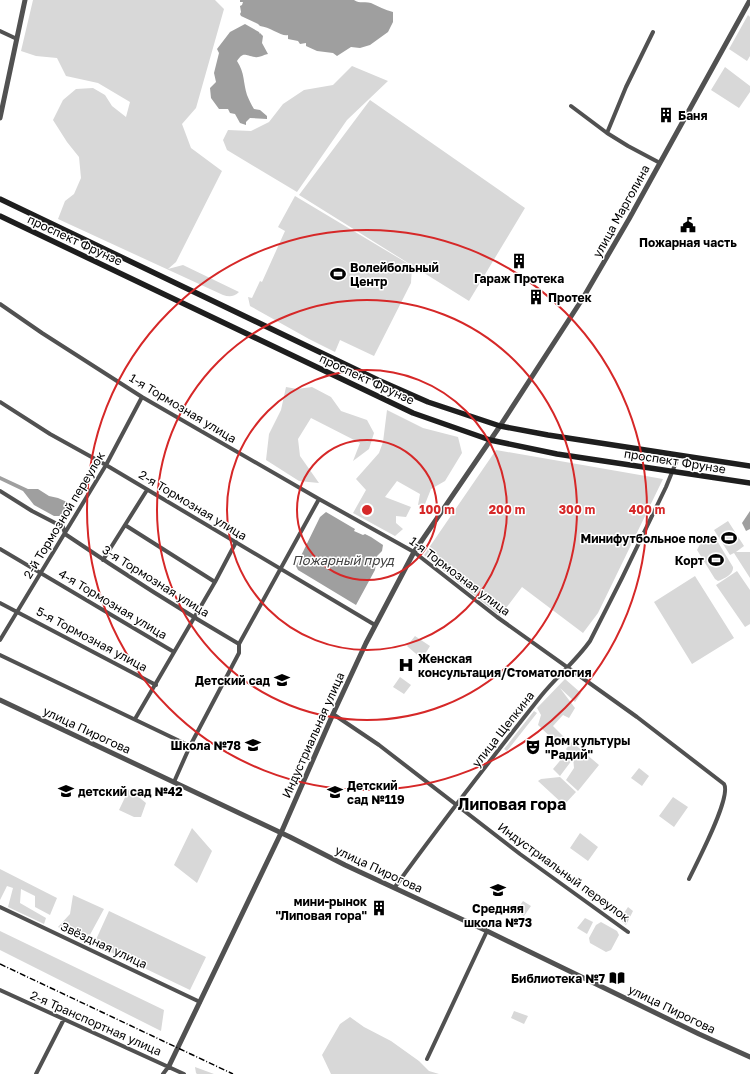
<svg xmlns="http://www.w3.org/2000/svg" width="750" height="1074" viewBox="0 0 750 1074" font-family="'Golos Text',sans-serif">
<rect width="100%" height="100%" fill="#fff"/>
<path fill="#d8d8d8" d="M33 0H215L224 9 196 108 182 124 191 148 222 171 176 262 168 269 183 265 239 292C234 297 229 297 223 295L58 219 65 201 74 194 81 178 79 157 67 142 53 120 63 100 76 89 93 88 105 95 112 106 126 117 130 102 98 83 66 76 57 58 36 56 21 51Z
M748 15 750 17V56L747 61 729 49Z
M352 66 388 81 347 120 297 192 227 150 223 140 228 130 251 131 269 122 283 104 304 90 333 85Z
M725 67 750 86V92L739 108 711 90Z
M370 100 525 208 469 301 299 195Z
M295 196 412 266 411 283 374 356 340 340 335 352 309 339 250 306 248 297 252 298 260 281 262 282 285 231 278 227Z
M286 387 297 389 312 387 331 397 341 411 367 420 374 433 369 449 353 461 360 443 311 418 298 439 300 456 319 483 299 481 266 460 269 434 281 410Z
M387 410 423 428 458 437 462 453 445 481 431 489 425 504 418 505 420 494 397 481 385 497 411 507 406 517 396 516V523L403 529 395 536 353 513 366 490 356 479 379 453 383 442Z
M496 450 663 479 598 613 583 633 522 587 500 616 424 555Z
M728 521 744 546 736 552H750V578L734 553 730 555 714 530Z
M709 538 716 539 733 567C734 574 724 579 718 581L715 579 697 550 700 544Z
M737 571 750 590V624L745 627 716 585Z
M695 576 734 638 692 664 654 602Z
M415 636 430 646 422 659 407 646Z
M400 677 411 685 404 694 393 687Z
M565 679 581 693 575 702 560 688 575 708 569 718 563 715 553 726 565 738 560 746 538 725 541 715 537 708Z
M534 711 537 713 507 751 504 749Z
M572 742 599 765 578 791 566 780 574 768 573 757 566 749Z
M568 755 572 760 560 776 553 769 564 756Z
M639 768 649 776 642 786 631 778Z
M560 777 576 792 564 805 538 781 541 779Z
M129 789 146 803 141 817H134L119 810Z
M673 797 688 807 674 827 659 816Z
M192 828 212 851 197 883 174 865Z
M580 833 598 847 588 861 570 848Z
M0 869 57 898 50 915 35 907V896L21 889 20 903 46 918 44 924 8 907 13 888 7 886 0 900Z
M73 895 104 909 86 942 58 927 70 914Z
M523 901 531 906 524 916 516 911Z
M628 907 633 911 626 925 620 919Z
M109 911 206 957 190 990 94 944Z
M585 918 593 922 587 934 577 928Z
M601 922 617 931 619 935 611 950 606 952 590 943 589 938 596 925Z
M0 931 164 1010 161 1031 0 950Z
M514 1011 528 1016 524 1024 511 1018Z
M350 1017 364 1027 391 1041 419 1061 429 1071 439 1074H331L322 1055 340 1024Z
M195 1067 214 1074H197L196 1073Z"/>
<path fill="#9f9f9f" d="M240 0H354C360 4 365 1 371 3 378 6 385 10 393 12V22L388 32 370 45 360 48 351 47 337 56 333 53 317 51 306 46V43L300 44 298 41 288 39V35C282 37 270 27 260 26L258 24 241 16 240 14 241 12 240 6 242 5 243 2H240Z
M245 24 259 32 260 34V33L263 36 262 43 268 54C263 55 259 58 255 57 245 56 244 51 237 61 245 73 243 83 247 95 249 100 251 104 254 109L260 110 267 116V119L250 118 246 122V125L240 123 235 114 230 113 228 109H219L211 98 210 88 216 82 214 73 219 53 217 49 230 32Z
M0 476 28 489H38L49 496 58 498 67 502 66 510 61 516H54L34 505 23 491 0 480Z
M750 511V529L746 531 742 523Z
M326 512 355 529 354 531 363 535 365 534 371 537 383 545 382 551 377 556 375 570 356 605 298 570 296 566 320 517Z"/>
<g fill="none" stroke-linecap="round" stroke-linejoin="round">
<path stroke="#515151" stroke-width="4" d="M0 31 17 39
M571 106 607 133 628 146 660 163
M607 133 626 87 653 32
M0 304 42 333 142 397 319 499 414 552 497 617 637 717 724 784C732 797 696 864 689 879
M0 402 50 434 106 465 375 625
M0 491 32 511 63 527 65 534C121 572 179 609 239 644
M125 525 215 582
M0 549 174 652
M103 560 147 490
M0 603 156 685
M0 640 106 465 142 397
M239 644 319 499
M0 655 190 746
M333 714 379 745 520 854 628 932
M135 719 215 582 236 542
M174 782 190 746 239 653V644
M395 887C442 822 491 759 541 696 556 677 576 661 590 641L622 578 666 487 679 455
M0 907 200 1002
M0 990 184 1074
M427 1059 487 931
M36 1074 64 1019
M163 1074 169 1066"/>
<path stroke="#515151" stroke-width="5" d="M0 118 25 0
M0 700 290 837 345 865 487 931 699 1034 750 1057
M169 1066 281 833 333 714 366 643 414 552 500 426 583 298 629 219 750 0"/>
<path stroke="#1e1e1e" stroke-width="5.5" d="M0 199 378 380 428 402 500 426 548 435 750 466
M0 216 413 413 490 440 557 454 750 483"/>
<path stroke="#000" stroke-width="1.5" stroke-dasharray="6 2 1 2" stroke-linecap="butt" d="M0 964 233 1074"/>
</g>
<g fill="none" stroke="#d62828" stroke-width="2">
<circle cx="367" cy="510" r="70"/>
<circle cx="367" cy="510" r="140"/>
<circle cx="367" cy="510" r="210"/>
<circle cx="367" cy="510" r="280"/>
</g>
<defs>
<symbol id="building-bare" viewBox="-9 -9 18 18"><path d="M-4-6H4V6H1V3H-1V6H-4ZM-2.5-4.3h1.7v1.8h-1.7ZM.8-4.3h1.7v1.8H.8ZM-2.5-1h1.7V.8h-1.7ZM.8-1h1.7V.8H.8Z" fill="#000" stroke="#fff" stroke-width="2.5" paint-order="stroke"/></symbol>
<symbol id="civic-bare" viewBox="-9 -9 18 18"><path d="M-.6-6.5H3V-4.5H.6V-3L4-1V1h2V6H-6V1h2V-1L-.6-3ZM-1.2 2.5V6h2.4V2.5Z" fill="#000" stroke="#fff" stroke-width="2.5" paint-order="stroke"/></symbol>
<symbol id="stadium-bare" viewBox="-9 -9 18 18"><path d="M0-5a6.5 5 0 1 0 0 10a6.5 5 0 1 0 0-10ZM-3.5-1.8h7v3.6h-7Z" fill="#000" stroke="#fff" stroke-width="2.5" paint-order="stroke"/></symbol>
<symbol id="hospital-bare" viewBox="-9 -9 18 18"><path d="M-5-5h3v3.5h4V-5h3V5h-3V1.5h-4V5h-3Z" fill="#000" stroke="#fff" stroke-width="2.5" paint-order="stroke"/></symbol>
<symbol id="school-bare" viewBox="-9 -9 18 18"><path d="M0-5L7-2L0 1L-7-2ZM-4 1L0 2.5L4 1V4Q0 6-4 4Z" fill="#000" stroke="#fff" stroke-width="2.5" paint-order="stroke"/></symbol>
<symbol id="theatre-bare" viewBox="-9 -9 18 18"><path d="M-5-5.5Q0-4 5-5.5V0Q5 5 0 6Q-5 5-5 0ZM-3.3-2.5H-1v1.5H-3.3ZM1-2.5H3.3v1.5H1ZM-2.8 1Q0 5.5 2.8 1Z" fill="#000" stroke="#fff" stroke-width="2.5" paint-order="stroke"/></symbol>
<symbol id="library-bare" viewBox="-9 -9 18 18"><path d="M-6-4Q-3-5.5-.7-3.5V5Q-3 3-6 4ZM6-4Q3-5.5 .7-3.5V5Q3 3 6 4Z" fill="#000" stroke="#fff" stroke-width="2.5" paint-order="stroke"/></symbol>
</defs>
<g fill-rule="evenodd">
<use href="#building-bare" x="655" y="104" width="22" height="22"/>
<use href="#civic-bare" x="677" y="214" width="22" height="22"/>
<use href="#building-bare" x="508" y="250" width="22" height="22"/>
<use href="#stadium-bare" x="327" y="263" width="22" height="22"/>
<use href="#building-bare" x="525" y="286" width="22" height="22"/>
<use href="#stadium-bare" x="718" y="527" width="22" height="22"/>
<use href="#stadium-bare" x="705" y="549" width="22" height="22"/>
<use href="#hospital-bare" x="395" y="654" width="22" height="22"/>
<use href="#school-bare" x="271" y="669" width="22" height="22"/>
<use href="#school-bare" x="242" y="734" width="22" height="22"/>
<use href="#theatre-bare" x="522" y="736" width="22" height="22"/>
<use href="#school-bare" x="55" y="780" width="22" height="22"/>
<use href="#school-bare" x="324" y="781" width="22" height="22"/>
<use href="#school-bare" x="487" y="879" width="22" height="22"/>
<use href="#building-bare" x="368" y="897" width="22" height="22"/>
<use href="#library-bare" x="606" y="967" width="22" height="22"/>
</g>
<g text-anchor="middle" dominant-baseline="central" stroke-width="3" stroke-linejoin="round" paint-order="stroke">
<g font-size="12" font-weight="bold" fill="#000" stroke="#fff" text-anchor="start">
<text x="678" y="115">Баня</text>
<text x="688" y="242" text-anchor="middle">Пожарная часть</text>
<text x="350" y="267">Волейбольный<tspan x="350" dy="14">Центр</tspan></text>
<text x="519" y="278" text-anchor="middle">Гараж Протека</text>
<text x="548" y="297">Протек</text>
<text x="717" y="538" text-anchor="end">Минифутбольное поле</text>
<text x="704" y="560" text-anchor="end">Корт</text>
<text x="418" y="658">Женская<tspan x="418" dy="14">консультация/Стоматология</tspan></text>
<text x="270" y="680" text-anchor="end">Детский сад</text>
<text x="545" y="740">Дом культуры<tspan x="545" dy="14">"Радий"</tspan></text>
<text x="241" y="745" text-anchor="end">Школа №78</text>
<text x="347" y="785">Детский<tspan x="347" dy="14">сад №119</tspan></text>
<text x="78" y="791">детский сад №42</text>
<text x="367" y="901" text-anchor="end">мини-рынок<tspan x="367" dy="14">"Липовая гора"</tspan></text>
<text x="498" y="908" text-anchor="middle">Средняя<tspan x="498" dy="14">школа №73</tspan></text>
<text x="605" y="978" text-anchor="end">Библиотека №7</text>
</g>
<g font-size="12" fill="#000" stroke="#fff">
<text transform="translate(621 211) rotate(-61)">улица Марголина</text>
<text transform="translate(75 240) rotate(25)">проспект Фрунзе</text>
<text transform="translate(367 379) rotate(25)">проспект Фрунзе</text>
<text transform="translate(183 408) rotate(31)">1-я Тормозная улица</text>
<text transform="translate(675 461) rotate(9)">проспект Фрунзе</text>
<text transform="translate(193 505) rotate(31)">2-я Тормозная улица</text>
<text transform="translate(64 515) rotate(-59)">2-й Тормозной переулок</text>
<text transform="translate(460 576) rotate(37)">1-я Тормозная улица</text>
<text transform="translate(156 581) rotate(32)">3-я Тормозная улица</text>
<text transform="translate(113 604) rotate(31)">4-я Тормозная улица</text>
<text transform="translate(92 639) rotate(28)">5-я Тормозная улица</text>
<text transform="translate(503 729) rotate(-52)">улица Щепкина</text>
<text transform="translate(87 730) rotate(25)">улица Пирогова</text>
<text transform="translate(313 735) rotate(-66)">Индустриальная улица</text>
<text transform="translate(379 869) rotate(25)">улица Пирогова</text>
<text transform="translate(564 872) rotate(36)">Индустриальный переулок</text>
<text transform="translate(104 945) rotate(25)">Звёздная улица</text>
<text transform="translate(672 1009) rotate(26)">улица Пирогова</text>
<text transform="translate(96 1023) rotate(24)">2-я Транспортная улица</text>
</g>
<g font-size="13" font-style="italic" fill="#404040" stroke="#fff">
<text x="343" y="560">Пожарный пруд</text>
</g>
<g font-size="16" font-weight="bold" fill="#000" stroke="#fff">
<text x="512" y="804">Липовая гора</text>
</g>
</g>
<circle cx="367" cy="510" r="6" fill="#d62828" stroke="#fff" stroke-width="2"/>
<g font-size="12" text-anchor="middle" font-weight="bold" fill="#d62828" stroke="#fff" stroke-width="3" stroke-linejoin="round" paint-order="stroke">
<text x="437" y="514">100 m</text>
<text x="507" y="514">200 m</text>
<text x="577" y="514">300 m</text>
<text x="647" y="514">400 m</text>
</g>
</svg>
